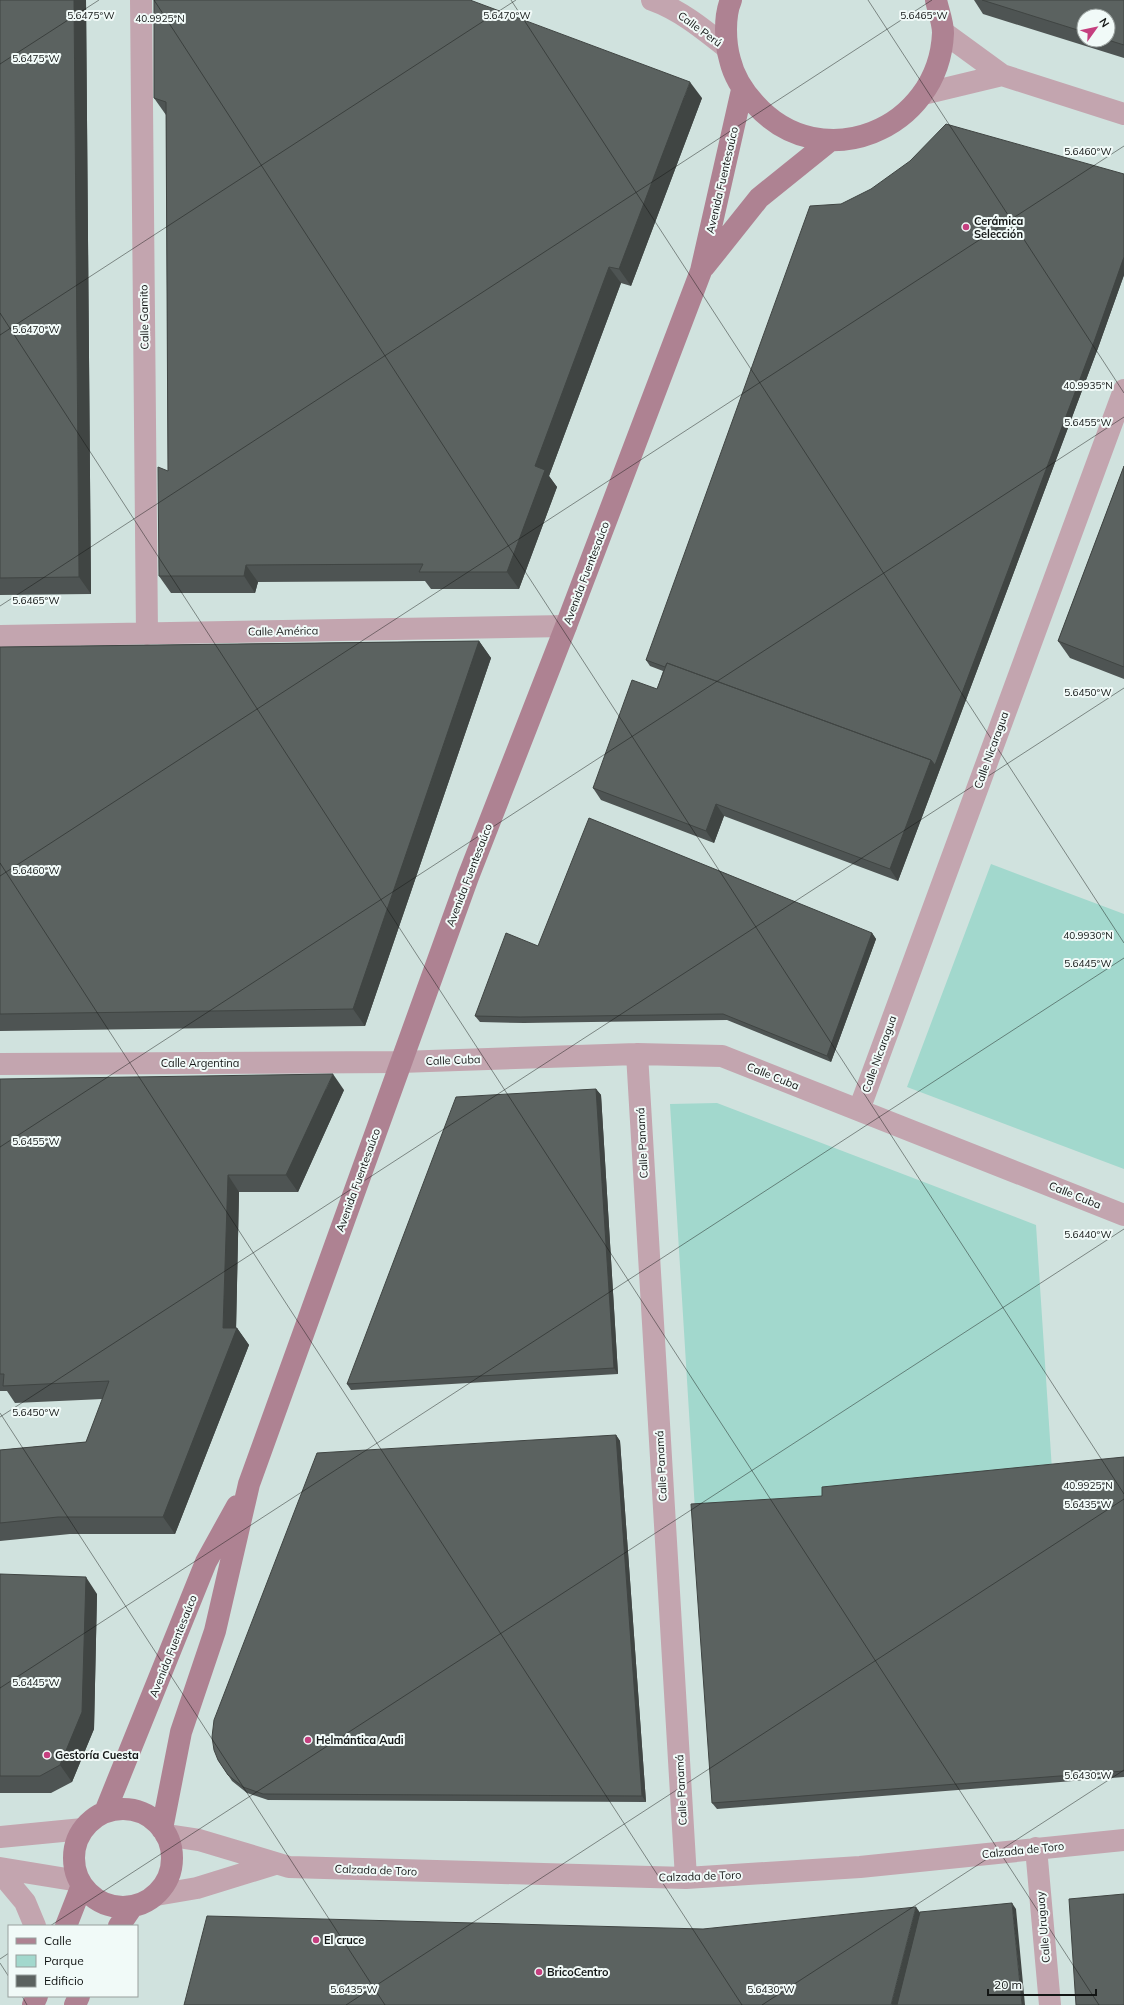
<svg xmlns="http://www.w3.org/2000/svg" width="1124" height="2005" viewBox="0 0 1124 2005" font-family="Mulish,sans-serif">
<rect width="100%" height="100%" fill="#e4edeb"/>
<path fill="#d0e2de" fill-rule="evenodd" d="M0 0H1124V2005H0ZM1084 16H1108V40H1084ZM9 1926H137V1996H9Z"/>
<path fill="#a2d8cd" d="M991 864 1124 914V1169L907 1087Z
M717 1103 1036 1225 1052 1470 827 1502 695 1510 670 1104Z"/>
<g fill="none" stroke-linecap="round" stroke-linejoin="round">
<path stroke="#c3a5af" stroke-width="22" d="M141 0 147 634
M652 0C680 10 703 29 727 48
M943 32 1002 75 1124 114
M923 94 1002 75
M0 636 566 626
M637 1054 686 1878
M0 1064 400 1062 637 1054 722 1056 1124 1215
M859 1110 1124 390
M166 1835 199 1840 289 1867 686 1878 860 1867 1124 1840
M0 1837 83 1829
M1036 1848 1050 2005
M0 1868 79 1881
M0 1872 25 1902 35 1926
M156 1895 197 1888 275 1864"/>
<path stroke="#ae8292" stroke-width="22" d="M731 0C724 16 725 43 730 60 734 77 743 91 755 104 821 178 939 130 943 33 943 22 938 10 936 0
M704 267 759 198 831 140
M74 1858a49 49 0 1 1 98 0a49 49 0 1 1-98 0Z
M105 1812 206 1562 237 1506
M162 1829 181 1732 215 1631 249 1484 468 877 566 626 701 271 742 90
M66 1926 82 1885
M119 1926 132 1907
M33 2005 37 1996
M75 2005 79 1996"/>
</g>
<path fill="#4e5453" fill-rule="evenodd" d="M0 0H86L91 594 0 595Z
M974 0H1124V58L983 14ZM1084 16H1108V40H1084Z
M154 98H702L631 286 621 283 549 476 557 487 519 589H431L425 581 258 582 255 593H171L159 576 168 471 166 115Z
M1124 174V275L1098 348 898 881 724 816 714 843 601 800 593 788 657 689 663 671 650 666 646 660 841 204Z
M1124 466V679L1070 658 1058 641Z
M479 641 491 658 365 1026 0 1031V647Z
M872 933 876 939 831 1062 727 1020 524 1023 480 1022 475 1016 538 946Z
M0 1079 344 1090 298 1192H239L236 1328H237L249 1345 175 1534H70L0 1541V1450L86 1442 103 1399 15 1403 7 1391H0Z
M596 1089 601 1095 618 1374 351 1390 347 1384Z
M616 1435 620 1441 646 1802 268 1800 247 1793 232 1781 218 1760Z
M1124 1457V1777L717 1809 712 1803 822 1496Z
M0 1574 97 1594 94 1729 72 1782 51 1793H0Z"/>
<path fill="#404543" d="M74 0H86L91 594 79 577Z
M690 82 702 98 631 286 619 269Z
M1124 257V275L1098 348 898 881 890 869 931 760Z
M609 267 621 283 549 476 557 487 519 589 507 572 535 466Z
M246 565 258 582 255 593 244 576Z
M479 641 491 658 365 1026 353 1009Z
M716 804 724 816 714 843 706 831Z
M872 933 876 939 831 1062 827 1056Z
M333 1074 344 1090 298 1192 286 1175Z
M596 1089 601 1095 618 1374 614 1368Z
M228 1175 239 1192 236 1332 237 1328 249 1345 175 1534 163 1517 223 1328Z
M616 1435 620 1441 646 1802 642 1796Z
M86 1577 97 1594 94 1729 72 1782 60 1765Z
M1012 1903 1016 1909 1025 2005H1022Z
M916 1907 924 1918 902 2005H891Z"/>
<path fill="#5b6260" stroke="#404543" d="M0 0H74L79 577 0 578Z
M154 0H470L690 82 619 269 609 267 535 466 545 470 507 572H419L423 564 246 565 244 576H159L158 467 168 471 166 102 154 98Z
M982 0H1124V45L1108 40V16H1084V32Z
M946 124 1124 174V257L1094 342 935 765 931 760 667 663 665 667 646 660 810 206 841 204 871 189 910 161Z
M1124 466V667L1058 641Z
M479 641 353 1009 0 1014V647Z
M667 663 931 760 890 869 716 804 706 831 593 788 632 680 657 689Z
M589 818 872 933 827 1056 723 1014 520 1017 475 1016 506 933 538 946Z
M333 1074 286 1175H228L223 1328H237L163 1517H58L0 1523V1450L86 1442 109 1381 3 1386 4 1374H0V1079Z
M596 1089 614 1368 347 1384 456 1097Z
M616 1435 642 1796 263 1794 243 1787 228 1775 218 1760 214 1750 212 1737 214 1720 317 1453Z
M1124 1457V1771L712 1803 691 1504 822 1496V1487Z
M0 1574 86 1577 82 1712 60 1765 40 1776H0Z
M1124 1894V2005H1076L1069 1899Z
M1012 1903 1022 2005H897L920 1912Z
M916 1907 891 2005H184L207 1916 703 1929Z"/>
<path fill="none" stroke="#131615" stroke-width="1" stroke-opacity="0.45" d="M154 0 1124 1494M511 0 1124 943M868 0 1124 393M0 64 99 0M0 313 1099 2005M0 335 516 0M0 606 932 0M0 863 742 2005M0 876 1124 146M0 1147 1124 417M0 1413 385 2005M0 1417 1124 688M0 1688 1124 958M50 1926 1124 1229M0 1959 9 1953M0 1963 9 1977M22 1996 27 2005M346 2005 1124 1499M762 2005 1124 1770"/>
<g fill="#c53f7f" stroke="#f1faf8" stroke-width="1.5">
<circle cx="966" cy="227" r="4"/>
<circle cx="308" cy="1740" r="4"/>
<circle cx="47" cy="1755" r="4"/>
<circle cx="316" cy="1940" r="4"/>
<circle cx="539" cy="1972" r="4"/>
</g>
<g text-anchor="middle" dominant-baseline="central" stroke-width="4" stroke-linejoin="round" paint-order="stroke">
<g font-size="11" fill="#131615" stroke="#f1faf8">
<text transform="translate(700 29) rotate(36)">Calle Perú</text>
<text transform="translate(722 180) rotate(-77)">Avenida Fuentesaúco</text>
<text transform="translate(144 317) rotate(-91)">Calle Gamito</text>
<text transform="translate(586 573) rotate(-69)">Avenida Fuentesaúco</text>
<text transform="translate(283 631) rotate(-1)">Calle América</text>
<text transform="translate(991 750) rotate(-70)">Calle Nicaragua</text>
<text transform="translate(469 875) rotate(-69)">Avenida Fuentesaúco</text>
<text transform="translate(879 1054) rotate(-70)">Calle Nicaragua</text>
<text transform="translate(453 1060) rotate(-2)">Calle Cuba</text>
<text x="200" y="1063">Calle Argentina</text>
<text transform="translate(773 1076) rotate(22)">Calle Cuba</text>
<text transform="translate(642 1143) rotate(-93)">Calle Panamá</text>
<text transform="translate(358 1180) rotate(-70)">Avenida Fuentesaúco</text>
<text transform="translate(1075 1195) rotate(22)">Calle Cuba</text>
<text transform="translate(661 1466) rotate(-93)">Calle Panamá</text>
<text transform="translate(173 1646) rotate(-68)">Avenida Fuentesaúco</text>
<text transform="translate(681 1790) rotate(-93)">Calle Panamá</text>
<text transform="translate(1023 1850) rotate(-6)">Calzada de Toro</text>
<text transform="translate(376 1870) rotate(2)">Calzada de Toro</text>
<text transform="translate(700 1876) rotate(-2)">Calzada de Toro</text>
<text transform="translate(1043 1927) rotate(-95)">Calle Uruguay</text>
</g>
<g font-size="11" font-weight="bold" fill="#131615" stroke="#f1faf8" text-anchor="start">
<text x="974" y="221">Cerámica<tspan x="974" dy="13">Selección</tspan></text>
<text x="316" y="1740">Helmántica Audi</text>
<text x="55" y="1755">Gestoría Cuesta</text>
<text x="324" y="1940">El cruce</text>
<text x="547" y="1972">BricoCentro</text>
</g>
</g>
<g font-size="10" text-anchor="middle" fill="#131615" stroke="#f1faf8" stroke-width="4" stroke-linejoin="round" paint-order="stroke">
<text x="91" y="19">5.6475°W</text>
<text x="924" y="19">5.6465°W</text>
<text x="507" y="19">5.6470°W</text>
<text x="160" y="22">40.9925°N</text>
<text x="36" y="62">5.6475°W</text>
<text x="1088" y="155">5.6460°W</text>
<text x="36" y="333">5.6470°W</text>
<text x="1088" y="389">40.9935°N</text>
<text x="1088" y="426">5.6455°W</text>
<text x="36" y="604">5.6465°W</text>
<text x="1088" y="696">5.6450°W</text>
<text x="36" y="874">5.6460°W</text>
<text x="1088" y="939">40.9930°N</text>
<text x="1088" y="967">5.6445°W</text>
<text x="36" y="1145">5.6455°W</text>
<text x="1088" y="1238">5.6440°W</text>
<text x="36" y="1416">5.6450°W</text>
<text x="1088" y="1489">40.9925°N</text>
<text x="1088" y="1508">5.6435°W</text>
<text x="36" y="1686">5.6445°W</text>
<text x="1088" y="1779">5.6430°W</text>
<text x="354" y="1993">5.6435°W</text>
<text x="771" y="1993">5.6430°W</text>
</g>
<rect x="8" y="1925" width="130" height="72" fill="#f1faf8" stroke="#989f9d"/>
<rect x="16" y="1938" width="20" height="6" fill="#ae8292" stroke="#989f9d"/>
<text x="44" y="1945" font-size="12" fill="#131615">Calle</text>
<rect x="16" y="1955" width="20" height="12" fill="#a2d8cd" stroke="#989f9d"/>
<text x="44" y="1965" font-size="12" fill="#131615">Parque</text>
<rect x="16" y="1975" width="20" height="12" fill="#5b6260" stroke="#989f9d"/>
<text x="44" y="1985" font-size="12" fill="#131615">Edificio</text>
<g transform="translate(1096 28) rotate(57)"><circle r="19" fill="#f1faf8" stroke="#989f9d"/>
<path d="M0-3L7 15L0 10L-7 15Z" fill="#c53f7f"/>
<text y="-6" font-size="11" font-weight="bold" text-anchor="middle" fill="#131615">N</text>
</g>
<path d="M988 1989v6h108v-6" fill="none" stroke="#131615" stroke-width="2"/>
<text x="994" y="1989" font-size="12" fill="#131615" stroke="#f1faf8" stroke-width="3" paint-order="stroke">20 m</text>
</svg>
